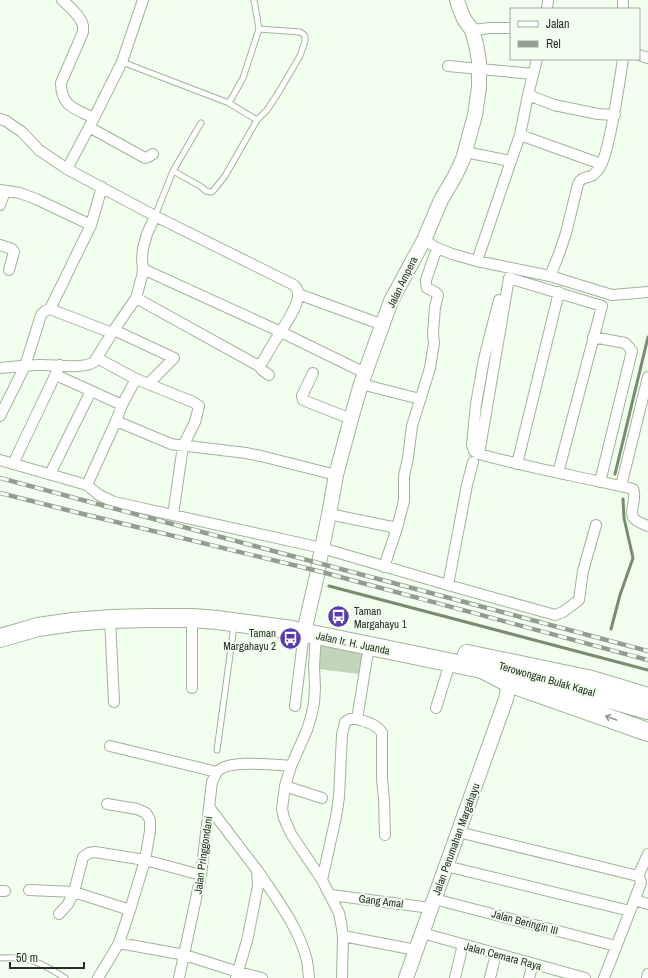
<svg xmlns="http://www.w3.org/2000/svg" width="648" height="978" viewBox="0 0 648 978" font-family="'Archivo Narrow',sans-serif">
<rect width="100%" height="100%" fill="#f2feee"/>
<path fill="#c0d5b9" d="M320 640 364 652 359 674 318 669Z"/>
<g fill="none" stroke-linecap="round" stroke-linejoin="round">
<path stroke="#768d6f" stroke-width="3" d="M615 474 648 337
M329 586 648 670
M611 629 620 595 633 558 624 518 623 499"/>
<defs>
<path id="lane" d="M122 62 229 103 257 120
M229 103 243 78 259 29
M173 171 200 186 206 191 211 192 213 191 225 176 257 120 267 110 277 95 300 56 305 41V36L303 34 300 32 259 29 254 0
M155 216 173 171 201 123
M217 750 234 626
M0 958C29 956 42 963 65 978"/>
<path id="street" d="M62 0C69 6 81 16 83 26 83 26 83 31 83 32L61 83C61 107 76 109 94 118
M623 0V9
M547 9 548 0
M472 30 490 28H511
M639 55 648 58
M448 66 533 74
M528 95 554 105 598 114 615 115
M0 119 6 121 22 132 39 150 67 169 155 216 294 285C297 288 299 292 298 297 296 311 280 332 273 344 268 351 265 360 259 366
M89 127 145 158 148 157 153 154
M520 135 601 164
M465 152 511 161 520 135 528 95 537 59
M67 169 94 118 122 62 143 0
M0 190 20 193 36 199 91 225
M0 205 5 191
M424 240 437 248 452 254 477 261 550 276 612 295 648 292
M0 245 12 249 14 252 9 270
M477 261 511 161
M143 269 281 332 365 373
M550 276 559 254 566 233 578 184C582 176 586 179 593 175 597 172 599 169 601 165 605 157 607 148 609 139 615 112 619 86 623 59
M298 294 383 325
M136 298 259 366 262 370 269 375
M50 309 91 225 102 187
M114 330 174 358 152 380 150 384
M593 337 625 343 629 347 632 351 600 482
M97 358 136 379 193 402 199 406 195 422 183 446 173 515
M0 368C13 367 25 365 38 365 54 364 81 370 94 362L114 330 136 298 142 276 143 269 142 259 143 248 147 234 155 216
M313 373 302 396 303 400 351 419
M56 375 122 405
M361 384 420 399
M0 416 25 366 41 315 45 311 50 309 112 333
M116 421 171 444 183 446H188L246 453 261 456 336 475
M479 454 474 451 472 445 476 404 484 359 499 300
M0 460 87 485 99 495 114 502 322 548 448 585 555 615 563 612 579 600 583 571 596 525
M13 464 60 365
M517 464 559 292
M558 473 602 306 509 278 479 454C509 462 539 469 569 475 591 480 612 484 633 489 635 493 634 494 634 499 631 517 629 519 648 526
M50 474 91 391
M87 485 116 421 122 405 136 379
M621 486 648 377
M329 514 397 528
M384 567 397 528 404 501V476L408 458 412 426 430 368 434 343 433 333 435 307 438 295 435 292 427 288 426 284V280L437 248
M448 585 467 485 473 462
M110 619 114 702
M316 634 314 666 315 688 314 703 311 717 307 730 291 766 285 786 282 809 284 818 291 834 322 880 339 913 341 923 343 936 342 978
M370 646 367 658 357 719C366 722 377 724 382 733V779L384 799 385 835
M192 688V628L193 618
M295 706 304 632
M436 708 450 663
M110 746 217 772
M285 786 322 798
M209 807 257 870 258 886 247 941 236 978
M458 832 638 876 640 879 641 883 604 978
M446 866 630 911
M258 871C276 898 297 925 306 957 308 963 308 971 309 978
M638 876 648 854
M322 880 336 817 339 797 342 735 345 722 350 719H357
M29 890 74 892 130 910
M0 891H5
M331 895 431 908
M434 899 616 946
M635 900 648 904
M59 914 68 904 74 892 83 857 89 853 95 852 145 860 201 875
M422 933 585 978
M343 936 416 950
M119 943 185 955 238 972 262 978
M98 978 119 943 130 910 145 860 150 831V820L146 813 137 809 107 804
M179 978 201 875 212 782C214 779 215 774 218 771 229 759 275 765 291 766
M455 978 463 944
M490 978 496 954
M529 978 533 964
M647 978 648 974"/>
<path id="secondary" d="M304 632 318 571 319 563 329 514 336 475 351 419 361 384 391 301 424 240 441 200 455 176 463 159 475 115 479 87V61L476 44 472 30 464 19 458 4 457 0
M406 978 506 699 509 683"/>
<path id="highway" d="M0 638 38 627 73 622 110 619 150 618H193L217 620 292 630 482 669 509 683 648 732
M467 654 592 680 648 697
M533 680 584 692 648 710"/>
</defs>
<use href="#lane" stroke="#a1b39b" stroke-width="7"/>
<use href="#street" stroke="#a1b39b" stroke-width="12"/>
<use href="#secondary" stroke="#a1b39b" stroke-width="16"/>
<use href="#highway" stroke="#a1b39b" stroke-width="20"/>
<use href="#lane" stroke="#fff" stroke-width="5"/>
<use href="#street" stroke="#fff" stroke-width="10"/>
<use href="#secondary" stroke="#fff" stroke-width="14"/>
<use href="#highway" stroke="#fff" stroke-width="18"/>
<defs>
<path id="rail" d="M0 478 648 651
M0 493 75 512 318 571 648 660"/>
</defs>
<use href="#rail" stroke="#929c8f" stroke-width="4.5"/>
<use href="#rail" stroke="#f2feee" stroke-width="3" stroke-dasharray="9" stroke-linecap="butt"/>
</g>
<defs><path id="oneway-shaft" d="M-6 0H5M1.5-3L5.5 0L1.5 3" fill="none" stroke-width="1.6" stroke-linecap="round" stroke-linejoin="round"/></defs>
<use stroke="#949892" href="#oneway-shaft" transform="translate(611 718) rotate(-160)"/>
<defs>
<symbol id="bus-disc" viewBox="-11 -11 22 22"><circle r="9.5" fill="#573ab2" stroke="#f2feee"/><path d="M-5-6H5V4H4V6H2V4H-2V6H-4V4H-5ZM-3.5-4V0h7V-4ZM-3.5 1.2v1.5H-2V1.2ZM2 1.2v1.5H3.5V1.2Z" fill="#fff"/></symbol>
</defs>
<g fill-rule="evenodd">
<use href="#bus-disc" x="326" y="604" width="25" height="25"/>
<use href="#bus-disc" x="278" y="626" width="25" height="25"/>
</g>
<g text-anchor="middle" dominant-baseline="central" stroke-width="4" stroke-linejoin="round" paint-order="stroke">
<g font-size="11" fill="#283026" stroke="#f2feee">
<text transform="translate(402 282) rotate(-64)">Jalan Ampera</text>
<text transform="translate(353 643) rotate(12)">Jalan Ir. H. Juanda</text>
<text transform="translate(547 679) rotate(16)">Terowongan Bulak Kapal</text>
<text transform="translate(456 839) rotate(-70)">Jalan Perumahan Margahayu</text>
<text transform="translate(203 855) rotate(-82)">Jalan Pringgondani</text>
<text transform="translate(381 901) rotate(7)">Gang Amal</text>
<text transform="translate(525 922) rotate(15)">Jalan Beringin III</text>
<text transform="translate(503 956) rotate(15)">Jalan Cemara Raya</text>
</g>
<g font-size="11" fill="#283026" stroke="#f2feee" text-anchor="start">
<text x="354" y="611">Taman<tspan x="354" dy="13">Margahayu 1</tspan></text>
<text x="276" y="633" text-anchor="end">Taman<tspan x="276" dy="13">Margahayu 2</tspan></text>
</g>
</g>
<rect x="510" y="8" width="130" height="52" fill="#f2feee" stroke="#a1ac9e"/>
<rect x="518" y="21" width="20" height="6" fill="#ffffff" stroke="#a1ac9e"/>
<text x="546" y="28" font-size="12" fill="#283026">Jalan</text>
<rect x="518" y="41" width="20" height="6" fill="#929c8f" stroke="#a1ac9e"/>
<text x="546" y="48" font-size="12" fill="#283026">Rel</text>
<path d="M10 962v6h74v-6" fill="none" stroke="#283026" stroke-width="2"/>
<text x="16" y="962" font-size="12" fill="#283026" stroke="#f2feee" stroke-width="3" paint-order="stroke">50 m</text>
</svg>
